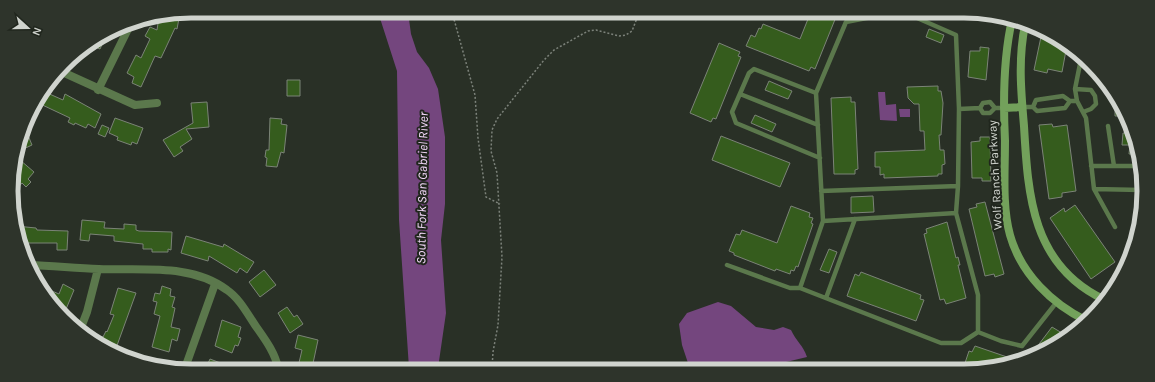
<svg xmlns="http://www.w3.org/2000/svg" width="1155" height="382" viewBox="0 0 1155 382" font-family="Karla,sans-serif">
<rect width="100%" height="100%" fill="#293026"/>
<path fill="#74467e" d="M378 12H408L411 34 417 52 429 68 438 89 445 137V204L441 240 446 313 438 368H409L399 220 397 71Z
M878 92H885L886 105 896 104 897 121 880 120Z
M899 109H910V117H900Z
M718 302 731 306 756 327 774 330 783 327 791 330C796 341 803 345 807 357L761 368 744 365 724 369H699L688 363 682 345 679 324 687 313Z"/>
<path fill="#355c1d" stroke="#7b8377" d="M180 13 177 29 175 28 161 58 155 56 141 87 132 83 134 77 127 73 136 55 141 58 150 39 145 36 150 27 157 30 159 17Z
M810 14H833L832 15 836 17 815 69 811 67 809 71 746 46 751 35 755 37 759 28 761 29 763 24 800 39Z
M929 29 944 35 941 43 926 37Z
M1042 32 1064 41 1067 45 1062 72 1048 69 1047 73 1034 70Z
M107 34 100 49 90 45 96 41Z
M719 43 740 52 738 56 741 57 716 119 713 118 711 122 690 113Z
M980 47 989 48 986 80 968 77 970 51H980Z
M287 80H300V96H287Z
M769 81 792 91 788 99 765 90Z
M938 86V91H941L943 103 941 135H939L940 150H944L945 164 942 165V174H938V176L884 178V174L880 175V167H875V152L925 150 924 131H920L919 104H914L908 98 907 87Z
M45 92 63 100 65 94 101 114 95 128 88 124 86 128 75 123 74 125 68 122 70 118 36 102Z
M1115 95 1122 112 1124 116H1115Z
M851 97V102H855L858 169 855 170V174H834L831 98Z
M207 102 209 127 186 129 192 139 180 147 183 151 174 157 163 140 193 123 191 103Z
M755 115 776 124 772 132 751 123Z
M115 118 143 128 137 144 132 142 131 145 117 140 118 137 109 133Z
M270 118 282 119 281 124 287 125 284 153 281 152 277 167 266 166 267 158 265 157 266 150H269Z
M1052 124 1053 127 1067 125 1076 191 1062 193V197L1049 199 1039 125Z
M102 125 109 128 105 137 98 134Z
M25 128 32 145 17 152Z
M1130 130 1134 141 1140 154H1129L1130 145H1122L1123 133H1130Z
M721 136 790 163 780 187 712 160Z
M980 137H990L991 181H982V178H972L971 142 980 141Z
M20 160 34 172 28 179 31 182 26 187 22 183 14 192 13 174 16 171 13 168Z
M873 196 874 212 851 213V197Z
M985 202 1004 274 995 277 994 274 985 276 969 209 977 207 976 204Z
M1075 205 1115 262 1091 279 1050 218 1064 208 1065 212Z
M791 206 810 213 809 217 813 218 811 223 813 224 798 267 796 266 794 271 791 270 790 274 776 269 775 271 734 255V253L729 251 736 234 740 235 742 230 777 243Z
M82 220 105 222 104 228 124 229V224L136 225V230L139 231 172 232 171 250 168 249V252H152V249H143V244L114 241V236L90 234 89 241 80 240Z
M947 222 956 258 958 257 960 265H958L966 298 946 304 944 299 940 300 924 234 927 233 926 229Z
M16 226 36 228 37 230 68 231 67 250H57V243H26V257L17 237Z
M186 236 223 247 224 244 254 262 247 273 240 268 237 273 209 256 208 261 181 253Z
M829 249 837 252 829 273 820 270Z
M264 270 276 285 260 297 249 282Z
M861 272 921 295 920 299 924 300 916 321 847 296 855 274 859 276Z
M63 284 74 290 64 314 49 299 52 291 59 294Z
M162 286 171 289 170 296 175 297 172 307 175 308 171 327 180 329 177 341 172 339 169 352 152 347 160 316 154 314 157 302 153 301 155 293 160 294Z
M118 288 136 293 115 351 96 343 98 336 103 337 106 331 107 332 114 315 110 314Z
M287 307 294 317 297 315 303 324 290 333 278 313Z
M222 320 241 327 238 337 241 338 238 346 235 345 232 353 215 346Z
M1052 327 1067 336 1044 352 1030 356Z
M298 335 318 340 312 368 298 367 302 350 295 348Z
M975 346 1010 358 1009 363 988 369 965 363 969 351 972 352Z
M210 359 231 367V368H206Z"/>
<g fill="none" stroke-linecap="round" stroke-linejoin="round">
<path stroke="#7c827a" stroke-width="1.5" stroke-dasharray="2 2" stroke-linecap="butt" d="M452 12 475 95 478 138 486 197 500 204
M492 368 493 352 498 325 502 257 497 173 491 151 492 130 497 119 544 60 554 50 588 31 596 30 619 36 626 35 632 31 639 13"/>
<path stroke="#5b784c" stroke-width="4.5" d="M887 14 846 22 816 93 823 221 800 288 941 343H961L978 332
M908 14 956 35 959 109
M1075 89 1091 90 1095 96 1096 104 1091 109 1083 112
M816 93 754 69 749 73 732 112 736 123 820 158
M740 94 818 125
M1077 101 1075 89 1081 59
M1022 107H1033L1037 111 1065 108 1070 101
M1033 107 1036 100 1063 96 1070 101H1077L1086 118 1094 189 1115 227
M980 108 959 109 958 186 956 213 978 295V332L1001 341 1022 346 1056 303
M980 108 983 113H990L995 108H1004
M980 108 983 103 990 102 995 108
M1108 126 1114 166
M1091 166H1141
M1094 189 1141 190
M821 191 958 186
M823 221 956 213
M727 265 790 288H800
M826 298 855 219
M882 369C897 361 915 364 931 369"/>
<path stroke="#5b784c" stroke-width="8" d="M60 71 135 105 157 103
M98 90 131 23
M30 265C53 266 76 268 99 269 140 271 192 263 227 290 239 298 247 313 255 325 264 338 275 352 278 368
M80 330 87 312 98 269
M185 368 215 284"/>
<path stroke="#73a15b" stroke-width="8" d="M1012 20C1003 59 1003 101 1005 141 1005 172 1002 206 1010 235 1021 274 1052 304 1087 321
M1025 25C1018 59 1021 92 1024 126 1028 196 1032 266 1105 300
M1004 108 1022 107"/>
</g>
<g text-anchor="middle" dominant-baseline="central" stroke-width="4" stroke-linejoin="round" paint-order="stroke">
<g font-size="12" fill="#d0d4ce" stroke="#20261d">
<text transform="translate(995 175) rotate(-93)">Wolf Ranch Parkway</text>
</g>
<g font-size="13" font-style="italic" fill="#f4d9fa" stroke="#20261d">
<text transform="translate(422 188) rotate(-89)">South Fork San Gabriel River</text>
</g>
</g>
<path d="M0 0H1155V382H0ZM191 18H964A173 173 0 0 1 1137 191V191A173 173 0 0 1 964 364H191A173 173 0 0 1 18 191V191A173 173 0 0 1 191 18Z" fill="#2e342b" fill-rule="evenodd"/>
<path fill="none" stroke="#d0d4ce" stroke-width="5" d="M191 18H964A173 173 0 0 1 1137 191V191A173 173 0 0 1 964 364H191A173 173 0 0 1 18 191V191A173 173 0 0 1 191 18Z"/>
<g transform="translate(28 28) rotate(111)" stroke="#20261d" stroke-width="3" paint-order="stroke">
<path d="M0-3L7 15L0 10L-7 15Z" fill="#d0d4ce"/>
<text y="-6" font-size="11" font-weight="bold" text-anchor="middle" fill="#d0d4ce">N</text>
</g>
</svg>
